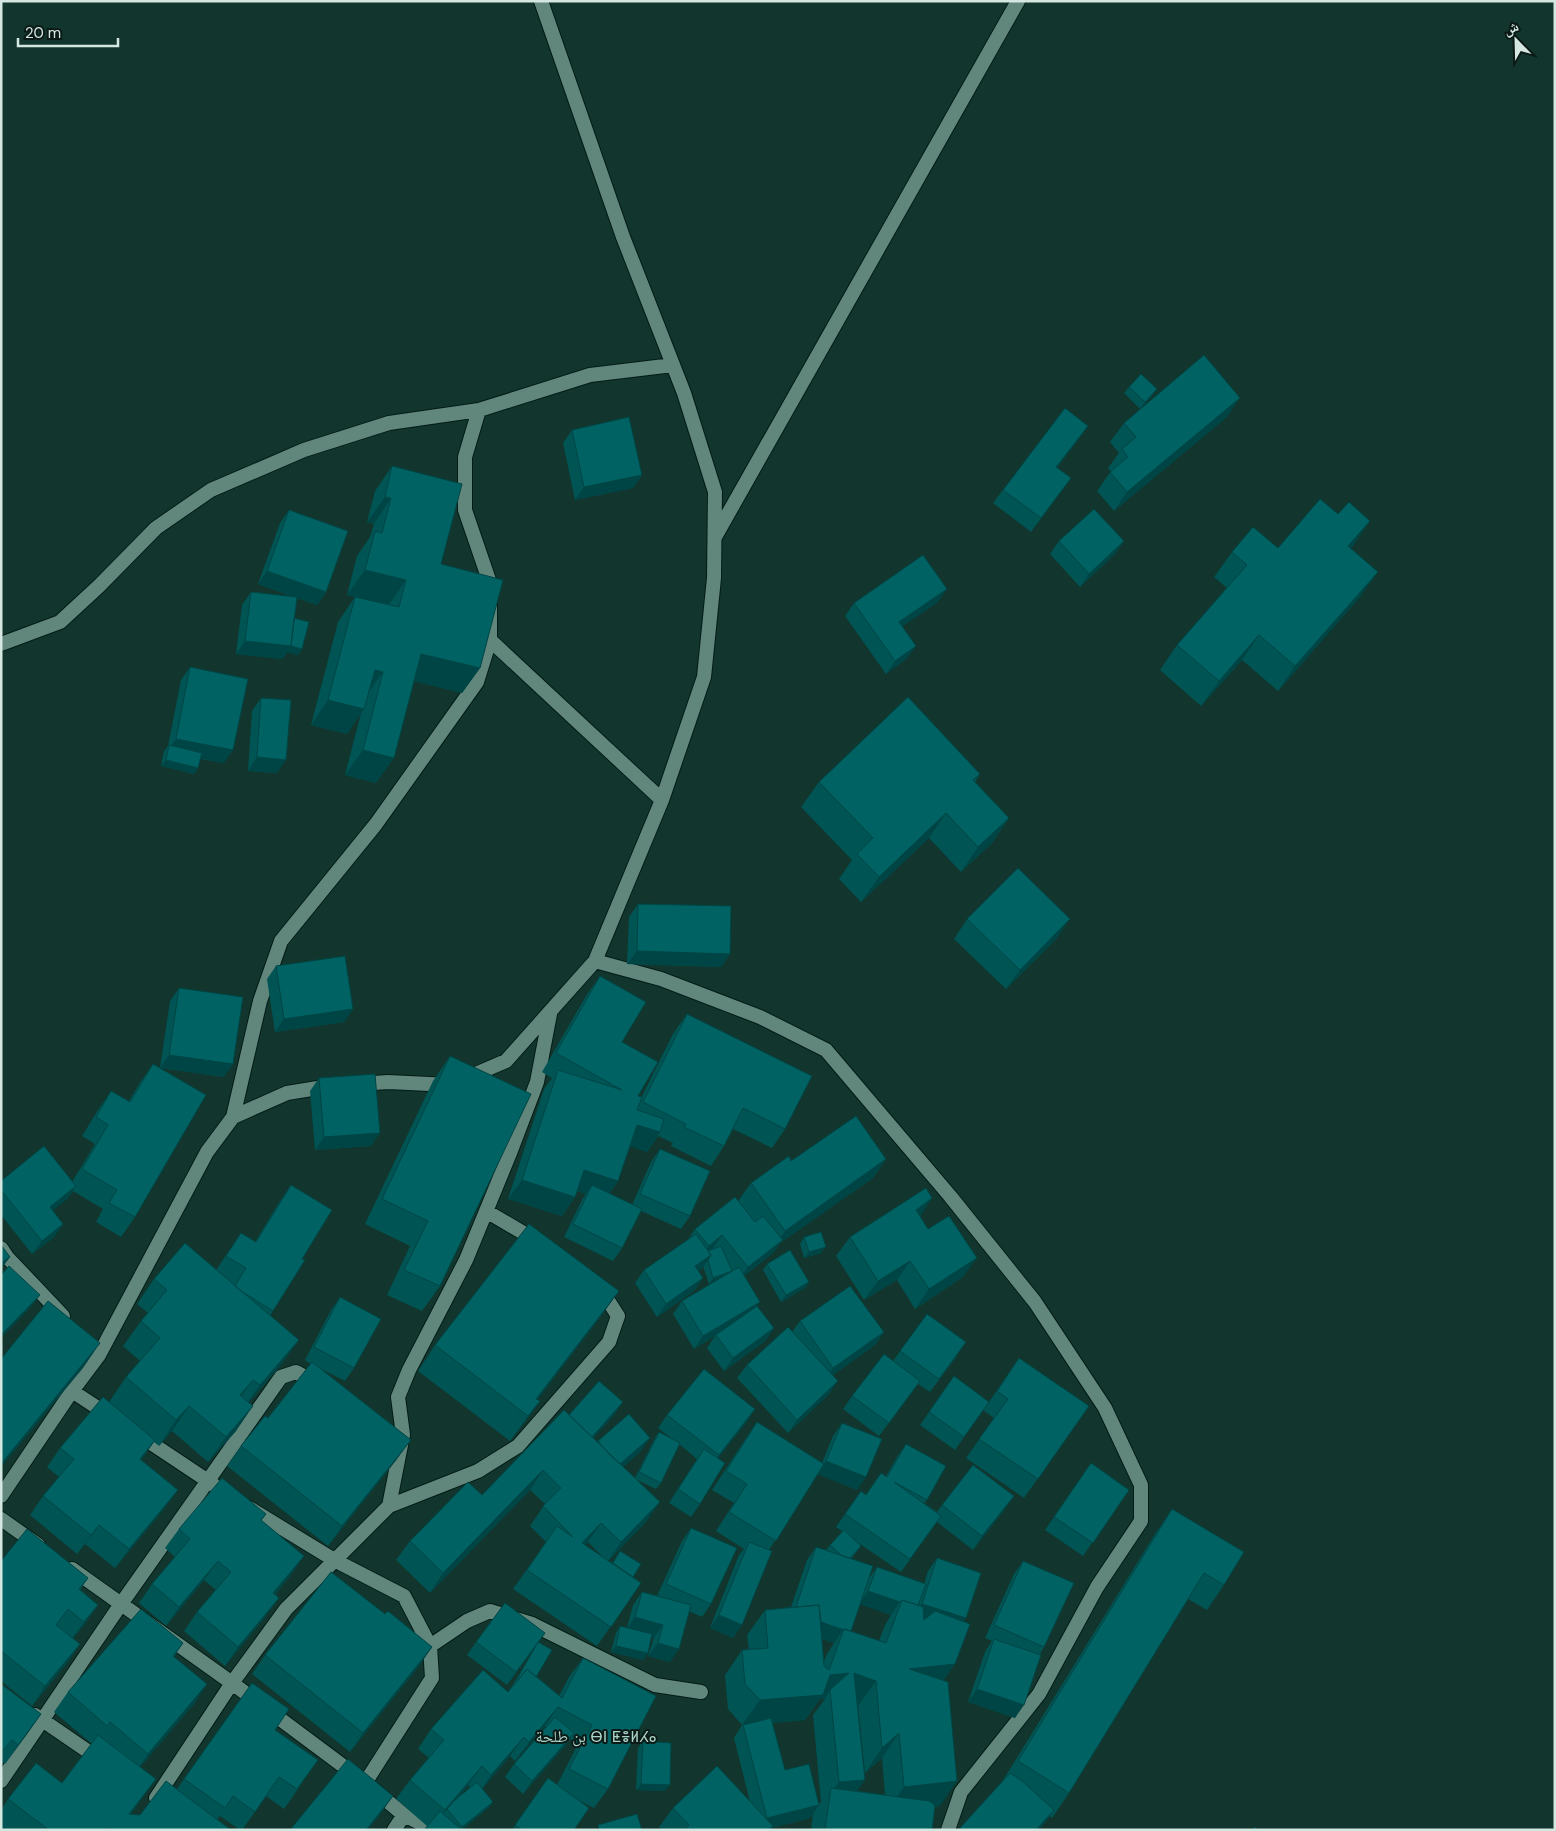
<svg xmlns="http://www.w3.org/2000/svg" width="1556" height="1831" viewBox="0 0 1556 1831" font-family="'DM Sans','Noto Naskh Arabic','Noto Sans Tifinagh',sans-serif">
<rect width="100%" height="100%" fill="#12362d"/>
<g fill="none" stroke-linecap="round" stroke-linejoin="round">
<defs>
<path id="minor" d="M715 537 1018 1
M490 640 662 800
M1 644 60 622 99 586 156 528 211 490 304 450 389 423 479 410
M595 961 661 979 760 1017 826 1050 950 1196 1035 1302 1105 1408 1141 1485V1521L1097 1587 1039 1694 961 1792 948 1830
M359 1084 388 1082 450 1085 506 1061 595 961 662 800 704 677 714 578 715 492 684 393 623 237 541 1
M233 1117 260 1001 281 941 376 824 477 682 490 640V583L465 510V457L479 410 590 375 673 365
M486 1211 537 1241
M1 1248 7 1257 63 1316
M72 1391 110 1416
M139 1435 214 1485
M1 1496 72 1391 99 1355 207 1152 233 1117 287 1093 330 1086
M389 1506 478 1471 518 1446 609 1342 618 1316 600 1288
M249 1508 336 1561 404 1596 430 1646 432 1678 365 1783
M1 1519 38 1545
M72 1569 232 1683 358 1777
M430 1646 467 1621 490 1611 532 1624 655 1685 701 1692
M35 1715 102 1761
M1 1781 121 1604 281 1377 296 1372 318 1384
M374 1790 404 1815 434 1830
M156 1798 232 1683 286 1609 389 1506 403 1435 398 1397 409 1370 466 1260 510 1153 537 1082 550 1014
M394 1830 404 1815"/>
</defs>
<use href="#minor" stroke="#021c16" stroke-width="16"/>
<use href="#minor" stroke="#61867c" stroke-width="14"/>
</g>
<path fill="#005454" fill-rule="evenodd" d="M1129 387 1152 396 1140 409 1124 393Z
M1227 417 1114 511 1097 491 1111 471 1108 468 1119 453 1110 442 1124 423Z
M1088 426 1057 468 1071 478 1031 532 993 503 1003 490Z
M572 430 642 475 633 488 575 500 563 443Z
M392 466 441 564 480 668 462 693 414 681 376 783 345 775 361 713 347 734 311 725 338 622 355 597 347 595 357 556 370 537 374 524 367 522 375 491Z
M289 510 326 592 317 605 297 598 294 618 302 649 298 655 287 652 282 659 236 654 242 605 251 592 291 596 258 584 280 523Z
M1059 541H1124L1115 554 1080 587 1050 554Z
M1353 546 1350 548 1360 597 1278 691 1242 660 1201 706 1160 670 1177 645 1227 588 1214 577 1232 552 1278 548Z
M938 602 902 626 916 646 906 659 886 674 845 616 854 603Z
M190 667 224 763 201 759 198 768 194 774 161 766 164 751 168 746 181 680Z
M261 698 277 773 248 771 252 711Z
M980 774 975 782 1009 818 992 843 961 872 929 838 861 902 839 879 852 860 801 807 819 782Z
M638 904 730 954 721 967 627 964 629 917Z
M967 919 1057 938 1006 989 954 939Z
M276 966 353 1009 344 1022 275 1032 267 979Z
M600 976 622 1042 638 1096 641 1098 673 1034 687 1014 785 1129 772 1148 733 1129 724 1146 711 1166 671 1146 673 1143 658 1136 647 1152 630 1146 618 1181 609 1194 632 1205 651 1162 660 1149 690 1216 681 1229 641 1211 622 1248 613 1261 564 1237 583 1198 586 1194 577 1191 575 1197 562 1216 508 1199 544 1089 552 1078 542 1072 586 996Z
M179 988 224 1077 160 1068 170 1001Z
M450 1056 440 1286 422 1311 387 1295 410 1246 365 1224 433 1081Z
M153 1064 135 1217 121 1237 96 1222 103 1209 73 1191 67 1199 53 1210 63 1224 54 1237 32 1254 1 1215V1181L72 1182 95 1144 82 1136 98 1110 111 1091 129 1101 139 1084Z
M319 1078 371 1146 315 1150 310 1091Z
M886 1159 873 1178 780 1243 773 1253 744 1276 760 1302 756 1307 774 1328 765 1341 724 1371 707 1348 715 1336 694 1349 673 1314 682 1301 713 1283 709 1284 703 1266 702 1269 698 1271 703 1278 694 1291 657 1317 635 1283 644 1270 687 1241 695 1229 738 1201 751 1183 791 1161Z
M291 1185 302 1259 270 1316 281 1365 249 1402 236 1431 208 1462 172 1431 159 1446 154 1442 141 1460 164 1509 115 1568 85 1544 77 1554 30 1515 43 1496 59 1477 47 1467 60 1448 109 1402 126 1377 140 1361 123 1346 141 1321 148 1313 137 1304 154 1279 216 1270 241 1233 255 1242 278 1204Z
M932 1198 920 1216 928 1229 963 1277 915 1309 897 1280 864 1300 836 1256 850 1237Z
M804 1237 821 1253 804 1258 800 1244Z
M767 1264 809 1282 805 1288 781 1302 763 1270Z
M619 1291 601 1316 537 1400 540 1401 510 1441 418 1371 435 1345Z
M340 1297 354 1368 345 1381 321 1369 397 1459 328 1546 227 1466 241 1446 268 1418 311 1364 305 1360 331 1310Z
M927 1314 957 1356 930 1392 918 1384 879 1436 843 1409 852 1396 893 1361Z
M800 1321 884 1332 875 1345 833 1375 829 1394 788 1433 737 1378 747 1365 792 1332Z
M1019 1358 1089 1406 1024 1498 966 1458 994 1418 983 1410 955 1450 920 1425 954 1376 989 1402Z
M755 1409 746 1423 718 1458 700 1504 691 1517 669 1503 697 1459 679 1444 661 1483 656 1489 635 1479 646 1522 608 1561 612 1563 620 1551 633 1577 641 1583 597 1646 513 1589 546 1542 530 1526 545 1504 530 1490 430 1593 396 1560 410 1541 482 1495 569 1415H614L593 1438 597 1442 598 1441 641 1451 623 1467 635 1478 655 1438 659 1432 671 1438 658 1428 667 1415ZM588 1542 602 1556 585 1545Z
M757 1422 822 1463 833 1436 842 1423 857 1490 818 1474 769 1550 742 1625 733 1638 710 1628 739 1555 744 1549 716 1531 734 1503 712 1490 744 1441Z
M906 1444 927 1500 924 1503 937 1512 942 1505 1005 1509 973 1550 937 1522 901 1572 857 1542 861 1546 851 1559 869 1578 877 1567 924 1584 928 1571 937 1558 964 1622 955 1664 943 1681 940 1806 935 1807 932 1830H811L813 1814 810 1818 772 1828 770 1830H662L659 1827 673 1808 750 1802 734 1738 742 1725 728 1709 725 1675 742 1650H749L747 1635 765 1610 791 1607 807 1560 816 1547 826 1550 842 1531 836 1527 861 1491 866 1495 886 1476 897 1457ZM860 1604 891 1615 885 1625 879 1641 851 1631ZM822 1639 834 1643 827 1654 824 1661ZM820 1699H825L813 1715 821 1802 819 1804 785 1770 772 1723 805 1720ZM858 1706 865 1773 882 1758 885 1795 857 1791Z
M1091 1463 1129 1490 1083 1556 1045 1530Z
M1172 1509 1224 1585 1207 1610 1188 1599 1069 1793 1052 1818 1050 1816 1039 1830H959L1002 1782 1155 1534Z
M266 1514 261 1521 304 1556 290 1576 275 1595 265 1617 225 1666 184 1631 197 1612 216 1590 204 1580 166 1626 139 1603 152 1584 175 1557 165 1548 179 1529Z
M691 1528 711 1604 702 1617 689 1611 670 1662 648 1656 654 1638 651 1637 648 1653 643 1660 611 1652 616 1633 620 1626 627 1628 633 1605 642 1592 657 1596 682 1541Z
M1 1561 88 1578 80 1590 85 1624 73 1638 80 1644 67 1663 32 1706 1 1681Z
M1023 1561 1044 1647 1040 1654 1015 1718 968 1702 985 1652 992 1641 985 1638 1014 1574Z
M385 1614 432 1647 419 1666 350 1752 252 1674 265 1655Z
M476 1642H538L536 1677 559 1696 569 1677 583 1658 608 1789 594 1808 580 1801 574 1830H512L548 1778 557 1785 578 1744 570 1739 565 1746 523 1794 505 1777 514 1764 546 1727 545 1726 515 1761 510 1756 482 1789 493 1802 488 1808 462 1830 427 1826 396 1799 410 1780 429 1758 418 1749 431 1729 508 1692 512 1686 536 1646 507 1685 467 1655ZM468 1785 470 1787 458 1798Z
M183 1643 174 1657 207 1684 194 1704 140 1767 138 1804 131 1814 140 1815 177 1789 252 1683 275 1730 318 1760 284 1809 266 1796 242 1830H240L220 1816 217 1819 231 1830H1V1810L8 1799 62 1783 92 1744 54 1712 68 1692Z
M1 1684 41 1714 5 1764 1 1761Z
M643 1741 665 1791 636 1790 638 1748Z"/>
<path fill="#004545" d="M1157 389 1152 396 1140 409 1145 402Z
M1240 398 1227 417 1114 511 1127 492Z
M1088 426 1079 439 1047 480 1056 467Z
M642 475 633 488 575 500 584 487Z
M1071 478 1062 491 1031 532 1041 518Z
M385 497 391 498 374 524 367 522Z
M1370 521 1353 546 1330 571 1348 546Z
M1124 541 1115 554 1080 587 1089 574Z
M365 570 406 580 388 606 347 595Z
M267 571 326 592 317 605 258 584Z
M1378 572 1360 597 1278 691 1295 666Z
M947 589 938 602 890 635 899 622Z
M1259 635 1242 660 1201 706 1219 681Z
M245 641 288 645 302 649 298 655 287 652 282 659 236 654Z
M916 646 906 659 886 674 895 661Z
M421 654 480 668 462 693 404 679Z
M375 670 383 672 365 697Z
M328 700 364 709 347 734 311 725Z
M176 739 233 750 224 763 167 752Z
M363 750 394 758 376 783 345 775Z
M257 757 286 760 277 773 248 771Z
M166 760 198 768 194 774 161 766Z
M946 813 929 838 861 902 879 877Z
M1009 818 992 843 961 872 978 847Z
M1070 919 1057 938 1006 989 1020 970Z
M637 951 730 954 721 967 627 964Z
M353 1009 344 1022 275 1032 284 1019Z
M169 1055 233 1064 224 1077 160 1068Z
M637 1125 660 1132 647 1152 623 1144Z
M380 1133 371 1146 315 1150 324 1137Z
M886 1159 873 1178 780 1243 773 1253 739 1280 748 1267 772 1248 785 1231Z
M584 1170 618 1181 605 1200 592 1185 586 1194 570 1189Z
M522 1180 575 1197 562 1216 508 1199Z
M76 1186 67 1199 41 1220 50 1207Z
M932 1198 919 1218 916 1210Z
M63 1224 54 1237 32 1254 42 1241Z
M722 1235 713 1248 700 1259 709 1246Z
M826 1247 821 1253 804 1258 809 1252Z
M711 1255 702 1269 686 1279 695 1266Z
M10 1257 1 1269V1263Z
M977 1258 963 1277 915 1309 929 1289Z
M910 1261 897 1280 864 1300 878 1281Z
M732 1271 727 1278 709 1284 713 1278Z
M703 1278 694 1291 657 1317 666 1304Z
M809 1282 805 1288 781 1302 786 1295Z
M619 1291 601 1316 526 1415 536 1399Z
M40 1295 30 1308 1 1338V1335Z
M760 1302 750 1315 716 1335 715 1336 694 1349 703 1336Z
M774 1328 765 1341 724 1371 733 1358Z
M884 1332 875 1345 824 1381 833 1368Z
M299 1340 281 1365 242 1410 260 1385Z
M100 1343 83 1368 1 1467V1464Z
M253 1380 235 1405 240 1395Z
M838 1381 829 1394 788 1433 797 1420Z
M540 1401 522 1426 510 1441 528 1416Z
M623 1402 614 1415 581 1452 590 1439Z
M189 1406 172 1431 159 1446 176 1420Z
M253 1406 236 1431 208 1462 226 1437Z
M755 1409 746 1423 710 1468 719 1455Z
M650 1438 641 1451 610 1478 619 1465Z
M155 1440 142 1459 126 1478 140 1459Z
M411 1440 397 1459 328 1546 342 1526Z
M826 1461 866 1477 857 1490 817 1474Z
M543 1470 530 1490 430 1593 443 1573Z
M178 1490 164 1509 115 1568 129 1549Z
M1014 1496 1005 1509 973 1550 982 1536Z
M660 1502 646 1522 608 1561 621 1542Z
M601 1523 588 1542 569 1562 582 1543Z
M99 1525 85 1544 77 1554 91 1535Z
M304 1556 290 1576 260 1613 273 1593Z
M218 1561 204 1580 166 1626 179 1607Z
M868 1591 900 1602 891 1615 859 1604Z
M279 1598 265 1617 225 1666 238 1647Z
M922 1604 966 1618 957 1631 913 1617Z
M98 1605 85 1624 70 1641 84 1622Z
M719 1615 742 1625 733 1638 710 1628Z
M635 1617 663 1625 654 1638 626 1630Z
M811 1619 843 1630 834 1643 802 1632Z
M545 1633 536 1646 507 1685 516 1672Z
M658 1643 679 1649 670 1662 648 1656Z
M80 1644 67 1663 32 1706 45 1686Z
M616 1646 648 1653 643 1660 611 1652Z
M432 1647 419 1666 350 1752 363 1733Z
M955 1664 937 1689 909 1669Z
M849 1673 830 1690 825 1699H820L805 1720 742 1725 760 1700 830 1675Z
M854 1673 876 1681 858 1706 837 1698Z
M207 1684 194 1704 134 1774 148 1754Z
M977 1689 1024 1705 1015 1718 968 1702Z
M558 1707 545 1726 515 1761 529 1742Z
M41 1714 28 1733 5 1764 18 1745Z
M574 1733 565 1746 523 1794 532 1781Z
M899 1733 882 1758 865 1773 882 1748Z
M524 1737 510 1756 478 1794 491 1775Z
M482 1766 468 1785 447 1810V1809L431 1829 445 1810Z
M156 1779 138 1804 119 1830 129 1814Z
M865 1780 847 1805 829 1796 839 1782Z
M957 1781 940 1806 886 1812 904 1787Z
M641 1784 670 1785 665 1791 636 1790Z
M393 1796 380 1815 368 1830H366Z
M493 1802 488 1808 462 1830H460L462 1827Z
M819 1805 810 1818 772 1828 770 1830H759L767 1818Z
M1054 1810 1045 1823 1039 1830H1036Z"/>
<path fill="#006262" stroke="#004545" d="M1204 355 1240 398 1127 492 1110 472 1128 457 1122 449 1136 437 1124 423Z
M1141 374 1157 389 1145 402 1129 387Z
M1065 408 1088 426 1056 467 1071 478 1041 518 1003 490Z
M629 417 642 475 584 487 572 430Z
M392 466 462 484 441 564 503 580 480 668 421 654 394 758 363 750 383 672 375 670 364 709 328 700 355 597 399 607 406 580 365 570 375 531 382 533 391 498 385 497Z
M1320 499 1338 514 1349 502 1370 521 1348 546 1378 572 1295 666 1259 635 1219 681 1177 645 1247 565 1232 552 1253 527 1278 548Z
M1094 509 1124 541 1089 574 1059 541Z
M289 510 348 531 326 592 267 571Z
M923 555 947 589 899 622 916 646 895 661 854 603Z
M251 592 297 597 291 646 245 641Z
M294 618 309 622 302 649 291 646Z
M190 667 248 679 233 750 176 739Z
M908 697 980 774 973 780 1009 818 978 847 946 813 879 877 857 854 873 838 819 782Z
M261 698 291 700 286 760 257 757Z
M169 745 202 753 198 768 166 760Z
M1018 868 1070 919 1020 970 967 919Z
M638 904 731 906 730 954 637 951Z
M345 956 353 1009 284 1019 276 966Z
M600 976 646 1002 622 1042 658 1062 638 1096 642 1097 637 1110 664 1119 660 1132 637 1125 618 1181 584 1170 575 1197 522 1180 558 1070 622 1090 556 1053Z
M179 988 243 997 233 1064 169 1055Z
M687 1014 812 1076 785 1129 743 1108 724 1146 684 1127 686 1124 643 1102Z
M450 1056 531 1094 440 1286 404 1270 428 1221 382 1199Z
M153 1064 206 1095 135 1217 109 1203 117 1190 82 1169 108 1125 96 1117 111 1091 130 1102Z
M375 1074 380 1133 324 1137 319 1078Z
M856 1116 886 1159 785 1231 751 1183 789 1156 791 1161Z
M44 1146 76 1186 50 1207 63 1224 42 1241 1 1190V1181Z
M660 1149 710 1171 690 1216 640 1194Z
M291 1185 332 1210 302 1259 305 1260 273 1311 241 1291 235 1286 246 1268 226 1256 241 1233 256 1242Z
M592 1185 642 1209 622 1248 573 1224Z
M926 1188 932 1198 916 1210 928 1229 949 1216 977 1258 929 1289 910 1261 878 1281 850 1237Z
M735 1197 755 1222 763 1216 783 1240 748 1267 722 1235 709 1246 695 1229Z
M529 1224 619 1291 536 1399 540 1401 528 1416 435 1345Z
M821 1232 826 1247 809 1252 804 1237Z
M696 1234 711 1255 695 1266 703 1278 666 1304 644 1270Z
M185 1243 299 1340 260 1385 253 1380 240 1395 253 1406 226 1437 189 1406 176 1420 126 1377 160 1338 141 1321 167 1290 154 1279Z
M1 1245 10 1257 1 1263Z
M721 1246 732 1271 713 1278 708 1260 711 1255 708 1251Z
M790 1250 809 1282 786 1295 767 1264Z
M9 1266 40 1295 1 1335V1275Z
M739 1267 760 1302 703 1336 682 1301Z
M850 1286 884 1332 833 1368 800 1321Z
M340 1297 381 1319 354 1368 314 1347Z
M48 1301 100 1343 1 1464V1359Z
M757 1306 774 1328 733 1358 716 1335Z
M927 1314 966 1342 939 1379 900 1351Z
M788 1327 838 1381 797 1420 747 1365Z
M884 1354 920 1381 889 1423 852 1396Z
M1019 1358 1089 1406 1038 1479 979 1439 1008 1399 997 1391Z
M312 1362 411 1440 342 1526 241 1446 265 1416 268 1418Z
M704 1369 755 1409 719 1455 667 1415Z
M954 1376 989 1402 964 1437 929 1412Z
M599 1381 623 1402 592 1437 569 1415Z
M103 1397 155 1440 140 1459 178 1490 129 1549 99 1525 91 1535 43 1496 74 1459 60 1448Z
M564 1410 660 1502 621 1542 601 1523 582 1543 641 1583 611 1627 527 1570 557 1526 573 1537 543 1506 561 1488 543 1470 443 1573 410 1541 468 1482 482 1495Z
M629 1414 650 1438 620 1464 609 1454 598 1441Z
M757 1422 824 1464 776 1541 729 1512 747 1484 726 1471Z
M842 1423 882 1439 866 1477 826 1461Z
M659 1432 680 1443 661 1483 639 1472Z
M906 1444 946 1466 927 1500 894 1482 941 1516 910 1559 845 1514 861 1491 866 1495 881 1473 887 1477Z
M704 1449 725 1463 700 1504 678 1489Z
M1091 1463 1129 1490 1093 1543 1054 1517Z
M973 1465 1014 1496 982 1536 942 1505Z
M222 1478 266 1514 261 1520 304 1556 273 1593 279 1598 238 1647 197 1612 231 1572 218 1561 179 1607 152 1584 190 1539 179 1529Z
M1172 1509 1244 1552 1224 1585 1204 1573 1069 1793 1018 1761Z
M691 1528 737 1548 711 1604 666 1584Z
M27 1529 88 1578 79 1589 98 1605 84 1622 68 1609 56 1625 80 1644 45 1686 1 1651V1561Z
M844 1530 861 1546 850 1558 842 1556 830 1545Z
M749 1542 772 1551 742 1625 719 1615Z
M816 1547 873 1566 851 1631 844 1629V1630L821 1622 819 1605 796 1607Z
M620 1551 641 1564 633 1577 613 1563Z
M937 1558 981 1573 966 1618 922 1604Z
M1023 1561 1074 1583 1044 1647 994 1625Z
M877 1567 926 1584 918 1605 902 1600 900 1602 868 1591Z
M331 1572 385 1614 388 1611 432 1647 363 1733 265 1655Z
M642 1592 691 1605 679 1649 658 1643 663 1625 635 1617Z
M902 1600 923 1607 924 1620 935 1611 970 1624 955 1664 909 1669 948 1682 957 1781 904 1787 899 1733 882 1748 876 1681 854 1673 865 1780 839 1782 830 1690 849 1673 830 1675 823 1695 760 1700 745 1684 742 1650 768 1648 765 1610 819 1605 824 1666 829 1670 844 1629 886 1643Z
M505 1603 545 1633 516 1672 476 1642Z
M141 1609 183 1643 173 1656 207 1684 148 1754 110 1722 107 1726 68 1692Z
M620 1626 652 1634 648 1653 616 1646Z
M994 1639 1041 1655 1024 1705 977 1689Z
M538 1642 552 1650 536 1677 527 1669 518 1680 517 1679Z
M583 1658 656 1696 608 1789 569 1769 592 1725 558 1707 529 1742 524 1737 491 1775 482 1766 445 1810 410 1780 444 1740 431 1729 483 1670 508 1692 527 1669 562 1698Z
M252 1683 289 1709 275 1730 318 1760 297 1789 279 1777 255 1812 233 1796 225 1808 184 1779Z
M1 1684 41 1714 18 1745 12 1740 1 1753Z
M555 1717 574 1733 532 1781 514 1764Z
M771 1718 785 1770 809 1764 819 1805 767 1818 743 1725Z
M98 1735 156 1779 129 1814 140 1815 166 1781 231 1830H112L105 1829V1830H49L8 1799 36 1763 62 1783Z
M643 1741 671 1743 670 1785 641 1784Z
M348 1759 393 1796 366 1830H290Z
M717 1766 773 1826 769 1830H684L689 1825 673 1808Z
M1010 1773 1021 1780 1054 1810 1036 1830H962L960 1828Z
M548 1778 589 1808 574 1830H522L515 1825Z
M477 1782 493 1802 462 1827 447 1809 454 1801Z
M831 1788 929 1801 935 1805 932 1830H825Z
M440 1811 462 1830H424Z
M637 1814 642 1830H599L598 1825Z
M1254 1827 1260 1830H1253Z"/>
<g text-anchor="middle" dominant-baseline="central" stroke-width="4" stroke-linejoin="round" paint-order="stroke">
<g font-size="16" fill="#acd3c8" stroke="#0b1a16">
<text x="596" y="1736">بن طلحة ⴱⵏ ⵟⴻⵍⵃⴰ</text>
</g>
</g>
<rect width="1556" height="1831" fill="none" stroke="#d4e7e1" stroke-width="5"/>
<g transform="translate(1516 40) rotate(337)" stroke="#0b1a16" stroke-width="4" paint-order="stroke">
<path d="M0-4L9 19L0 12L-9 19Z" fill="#d4e7e1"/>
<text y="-8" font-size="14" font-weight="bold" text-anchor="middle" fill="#d4e7e1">ش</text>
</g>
<path d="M18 38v8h100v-8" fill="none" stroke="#d4e7e1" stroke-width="2.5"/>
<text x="25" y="38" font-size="15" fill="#d4e7e1" stroke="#0b1a16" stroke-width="4" paint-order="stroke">20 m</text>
</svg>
